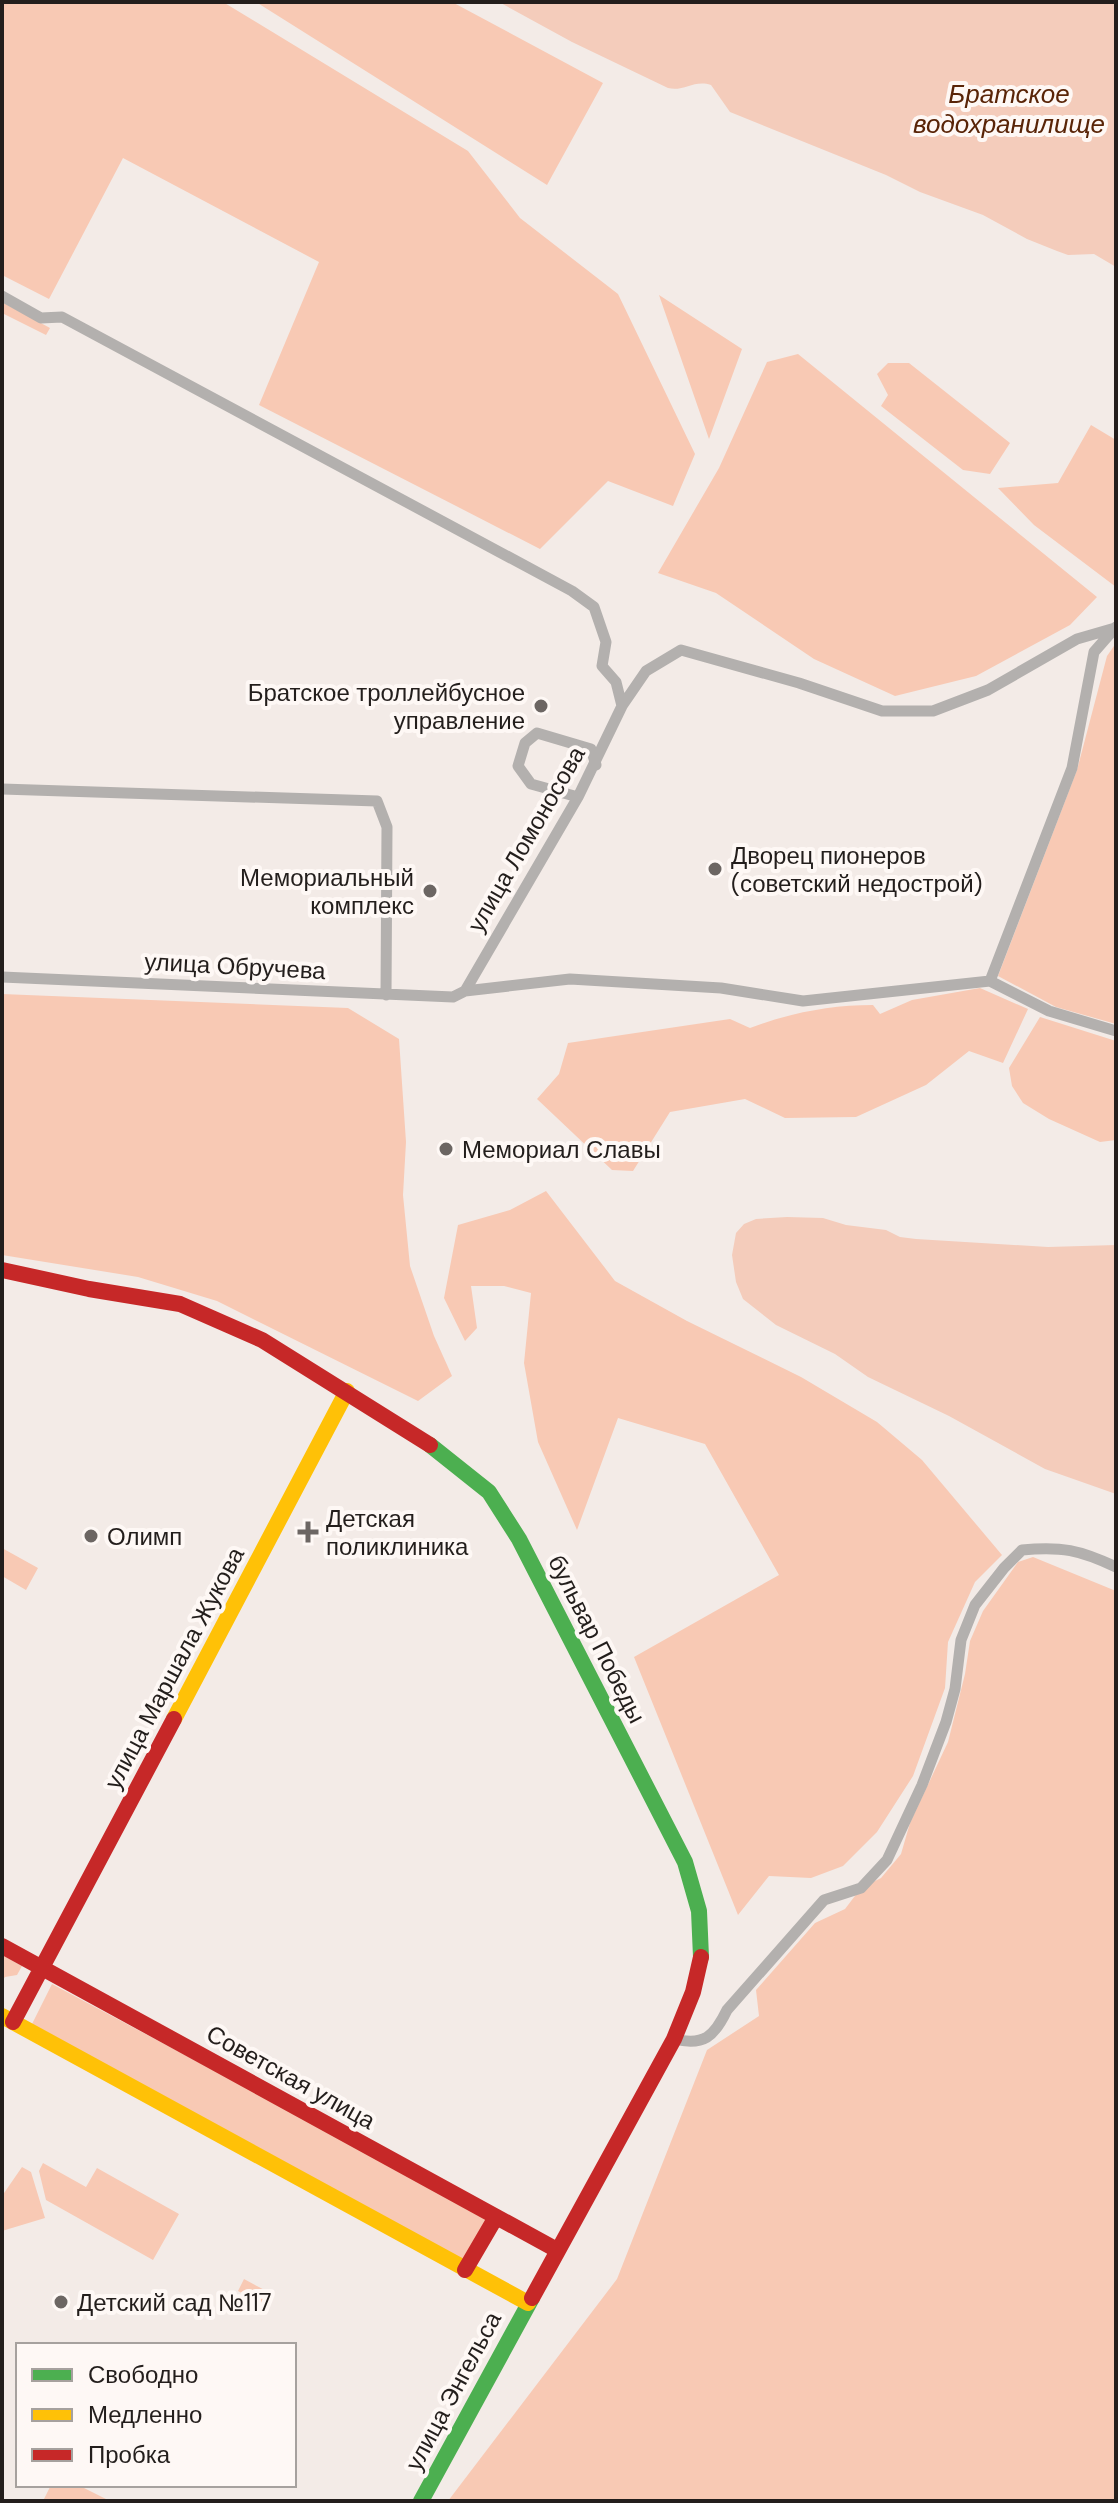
<svg xmlns="http://www.w3.org/2000/svg" width="1118" height="2503" viewBox="0 0 1118 2503" font-family="'DM Sans',sans-serif">
<rect width="100%" height="100%" fill="#f3ebe7"/>
<path fill="#f8c9b4" d="M2 2H223L468 151 520 218 618 294 695 454 673 506 608 481 540 549 259 405 319 262 123 158 49 299 2 275Z
M256 2H452L603 83 547 185Z
M659 295 742 349 709 439Z
M2 302 50 328 46 335 2 313Z
M798 354 1097 597 1070 625 976 676 895 696 814 659 716 593 658 573 719 468 767 362Z
M888 363H909L1010 443 990 474 963 470 881 406 888 395 877 374Z
M1091 425 1116 440V587L1034 525 998 488 1058 483Z
M1116 643V1024L1056 1007 998 976 1077 770 1107 656Z
M980 988 1028 1009 1003 1063 969 1051 926 1085 856 1117 785 1118 745 1099 670 1112 633 1171 612 1170 537 1099 559 1074 568 1043 730 1019 750 1028C790 1013 830 1005 873 1005L880 1014 912 1000Z
M2 994 348 1008 399 1039 406 1142 403 1195 410 1266 434 1336 452 1376 418 1401 217 1301 138 1277 2 1255Z
M1040 1017 1116 1041V1140L1100 1142 1049 1119 1023 1103 1012 1086 1009 1068Z
M546 1191 615 1281 687 1321 801 1377 877 1422 922 1460 1002 1555 975 1582 948 1642 945 1688 913 1776 877 1832 843 1866 811 1878 769 1876 738 1915 634 1657 779 1575 705 1444 618 1418 577 1530 538 1442 524 1363 531 1293 504 1286H471L477 1328 465 1341 444 1298 458 1225 510 1210Z
M2 1548 38 1568 26 1590 2 1576Z
M1033 1557 1116 1591V2501H448L617 2279 707 2050 759 2016 756 1990 815 1923 845 1909 861 1888 881 1878 901 1854 910 1823 948 1742 965 1674 970 1641 983 1611 1018 1562Z
M2 1955 22 1966 17 1975 5 1977 2 1981Z
M52 1984 488 2217 464 2260 32 2024Z
M43 2163 86 2187 97 2168 179 2214 153 2260 46 2200 39 2171Z
M22 2167 31 2172 45 2218 2 2231V2196Z
M244 2279 270 2293 264 2305 238 2291Z
M51 2485H78L110 2501H43Z"/>
<path fill="#f4ccbb" d="M499 2H1116V267L1094 254 1068 255 1057 251 1027 239 983 215 920 192 886 175 730 112 711 85C694 79 684 92 668 88L572 42Z
M787 1217 823 1218 846 1225 886 1230 900 1237 916 1239 1048 1247 1116 1245V1494L1045 1469 949 1416 868 1377 835 1354 776 1325 743 1299 736 1282 732 1255 736 1233 744 1224 756 1219Z"/>
<g fill="none" stroke-linecap="round" stroke-linejoin="round">
<path stroke="#b3b0ae" stroke-width="11" d="M2 296 41 318 62 317 572 591 594 607 606 642 602 666 616 682 622 706
M2 789 377 801 387 827 386 995
M578 797 531 784 518 766 525 743 537 733 591 749 596 765
M2 977 453 997 465 991 570 979 721 988 803 1001 990 981 1049 1011 1116 1031
M990 981 1072 768 1094 652 1116 627
M465 991 578 797 622 706 646 671 681 650 799 683 882 711H933L988 690 1077 639 1115 628
M674 2039C704 2046 714 2037 727 2010L824 1900 861 1888 887 1860 922 1785 946 1722 955 1689 961 1640 975 1605 1004 1568 1022 1550C1061 1546 1080 1550 1116 1567"/>
<path stroke="#4caf50" stroke-width="16" d="M430 1445 489 1492 519 1539 685 1862 699 1911 701 1957
M421 2501 532 2298"/>
<path stroke="#ffc107" stroke-width="16" d="M174 1719 347 1391
M2 2016 528 2303"/>
<path stroke="#c62828" stroke-width="16" d="M2 1270 89 1289 180 1304 262 1340 430 1445
M2 1946 557 2250
M13 2022 174 1719
M465 2270 496 2217
M532 2298 674 2039 693 1992 701 1957"/>
</g>
<g fill="#6c6663" stroke="#fef8f5" stroke-width="3">
<circle cx="541" cy="706" r="8"/>
<circle cx="715" cy="869" r="8"/>
<circle cx="430" cy="891" r="8"/>
<circle cx="446" cy="1149" r="8"/>
<path d="M304 1520h8v8h8v8h-8v8h-8v-8h-8v-8h8z"/>
<circle cx="91" cy="1536" r="8"/>
<circle cx="61" cy="2302" r="8"/>
</g>
<g text-anchor="middle" dominant-baseline="central" stroke-width="8" stroke-linejoin="round" paint-order="stroke">
<g font-size="24" fill="#231e1c" stroke="#fef8f5" text-anchor="start">
<text x="525" y="692" text-anchor="end">Братское троллейбусное<tspan x="525" dy="28">управление</tspan></text>
<text x="731" y="855">Дворец пионеров<tspan x="731" dy="28">(советский недострой)</tspan></text>
<text x="414" y="877" text-anchor="end">Мемориальный<tspan x="414" dy="28">комплекс</tspan></text>
<text x="462" y="1149">Мемориал Славы</text>
<text x="326" y="1518">Детская<tspan x="326" dy="28">поликлиника</tspan></text>
<text x="107" y="1536">Олимп</text>
<text x="77" y="2302">Детский сад №117</text>
</g>
<g font-size="24" fill="#231e1c" stroke="#fef8f5">
<text transform="translate(526 839) rotate(-60)">улица Ломоносова</text>
<text transform="translate(235 966) rotate(3)">улица Обручева</text>
<text transform="translate(597 1639) rotate(63)">бульвар Победы</text>
<text transform="translate(174 1668) rotate(-62)">улица Маршала Жукова</text>
<text transform="translate(291 2077) rotate(29)">Советская улица</text>
<text transform="translate(453 2391) rotate(-62)">улица Энгельса</text>
</g>
<g font-size="26" font-style="italic" fill="#592407" stroke="#fef8f5">
<text x="1009" y="94">Братское<tspan x="1009" dy="30">водохранилище</tspan></text>
</g>
</g>
<rect width="1118" height="2503" fill="none" stroke="#231e1c" stroke-width="8"/>
<rect x="16" y="2343" width="280" height="144" fill="#fef8f5" stroke="#a6a19e" stroke-width="2"/>
<rect x="32" y="2369" width="40" height="12" fill="#4caf50" stroke="#a6a19e" stroke-width="2"/>
<text x="88" y="2383" font-size="24" fill="#231e1c">Свободно</text>
<rect x="32" y="2409" width="40" height="12" fill="#ffc107" stroke="#a6a19e" stroke-width="2"/>
<text x="88" y="2423" font-size="24" fill="#231e1c">Медленно</text>
<rect x="32" y="2449" width="40" height="12" fill="#c62828" stroke="#a6a19e" stroke-width="2"/>
<text x="88" y="2463" font-size="24" fill="#231e1c">Пробка</text>
</svg>
